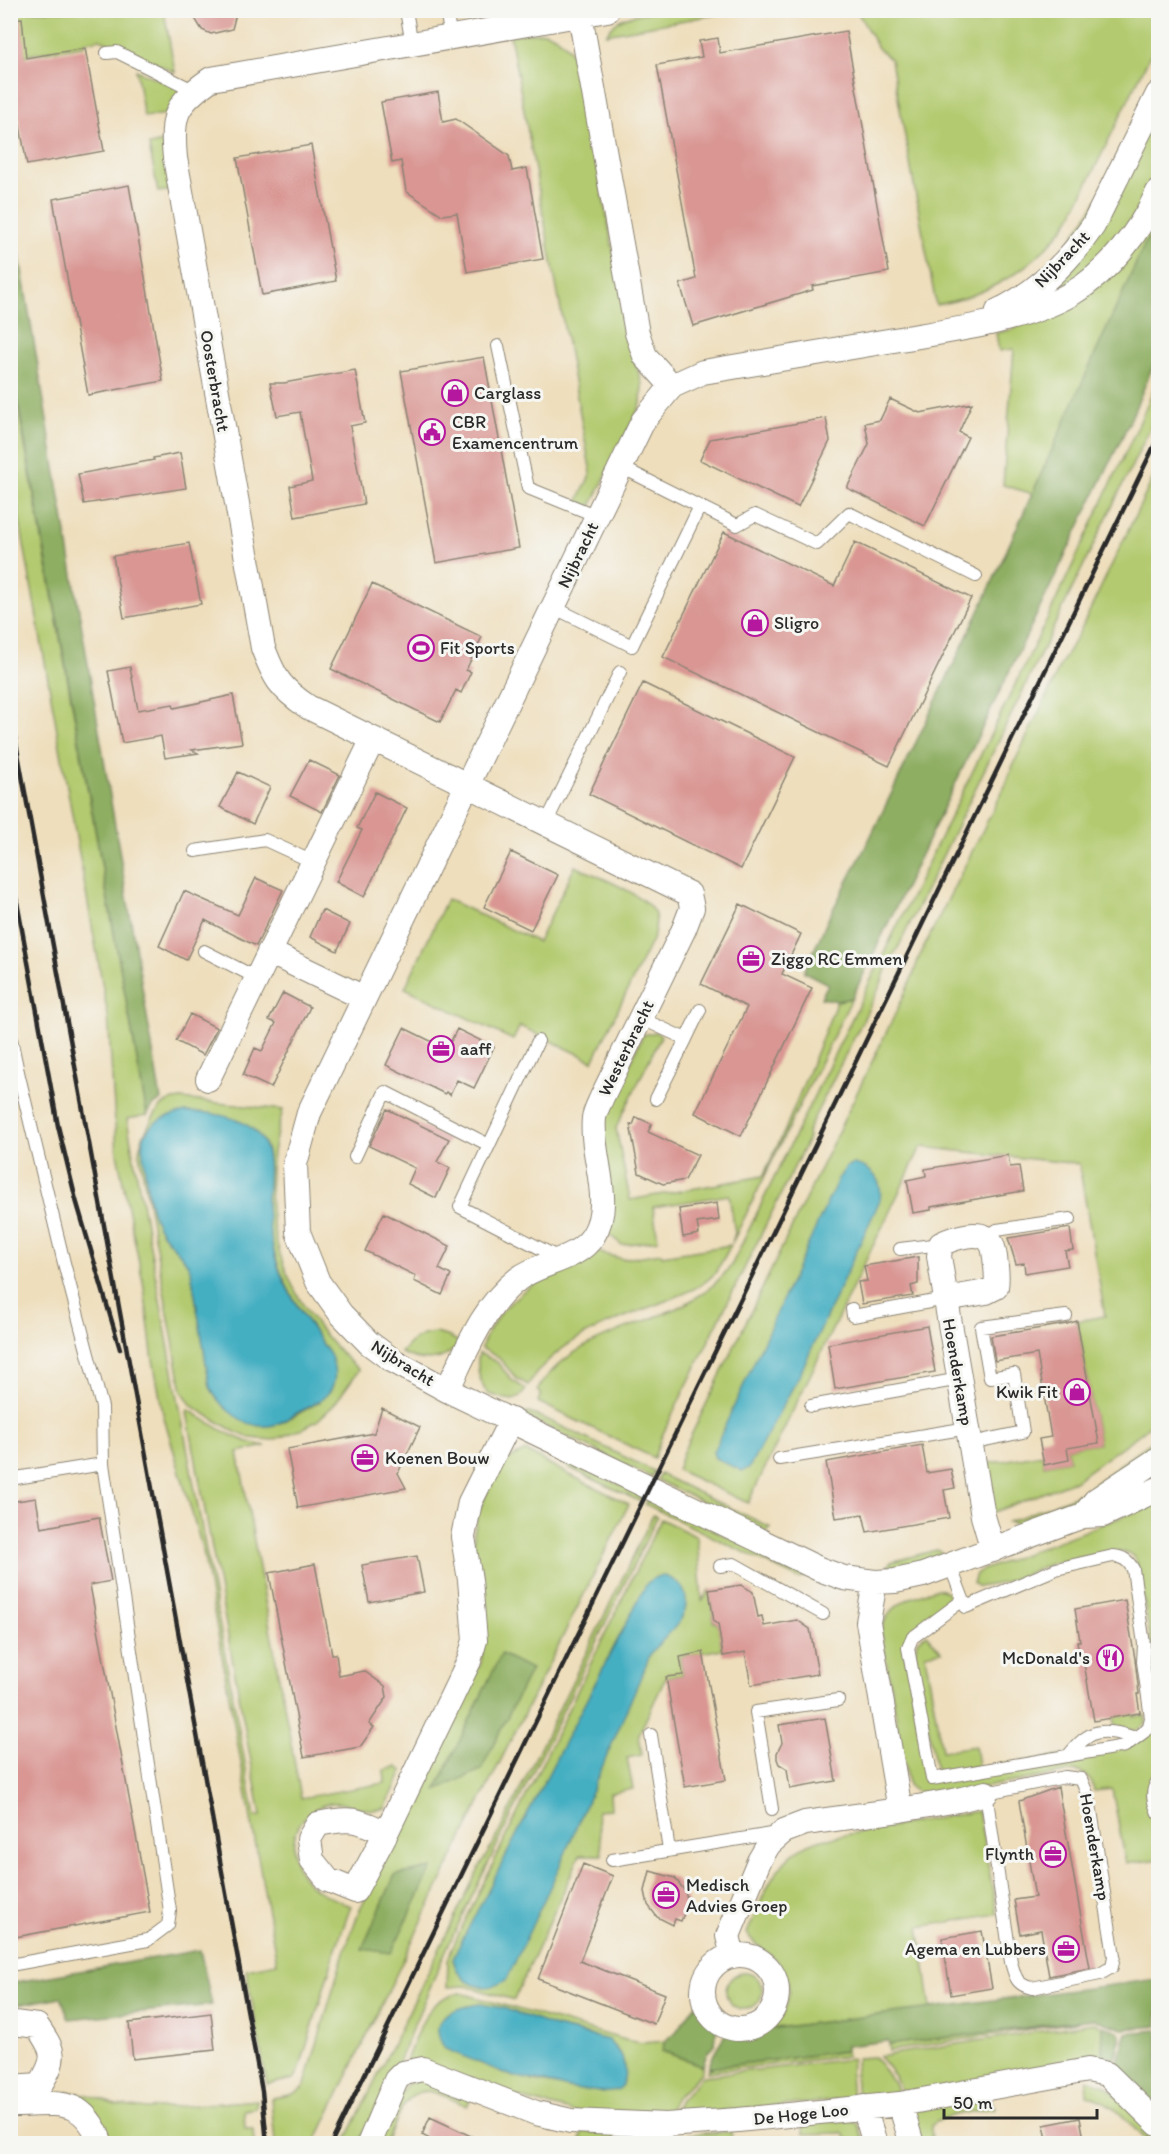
<svg xmlns="http://www.w3.org/2000/svg" width="1169" height="2154" viewBox="0 0 1169 2154" font-family="Itim,sans-serif">
<rect width="100%" height="100%" fill="#f6f6f2"/>
<filter id="ink" filterUnits="userSpaceOnUse"><feTurbulence type="fractalNoise" baseFrequency=".0167" numOctaves="2"/><feDisplacementMap in="SourceGraphic" scale="12" xChannelSelector="R" yChannelSelector="G"/><feConvolveMatrix kernelMatrix="1 2 1 2 8 2 1 2 1" color-interpolation-filters="sRGB"/></filter>
<filter id="wash" filterUnits="userSpaceOnUse"><feTurbulence type="fractalNoise" baseFrequency=".008" numOctaves="4" result="noise"/><feDisplacementMap in="SourceGraphic" scale="24" xChannelSelector="R" yChannelSelector="G"/><feGaussianBlur stdDeviation="1.35" result="paint"/><feColorMatrix in="noise" values="0 0 0 0 0 0 0 0 0 0 0 0 0 0 0 0 0 1.4 0 .05"/><feComposite in="paint" operator="in"/></filter>
<g filter="url(#wash)">
<rect width="100%" height="100%" fill="#eedebc"/>
<path fill="#b3ca6f" stroke="#6f7a4d" stroke-width="1.5" fill-rule="evenodd" d="M11 11H164L175 72 100 39 85 42V45L11 58Z
M655 11V10L737 11 606 34C619 14 634 15 655 11Z
M857 11H1158V39L1072 215C1042 263 992 295 936 305L891 60 878 48Z
M545 32C563 38 570 49 578 65L633 354 642 384 641 404 591 506 578 501 591 473 510 35Z
M136 70 178 88 179 92 167 114 144 117Z
M1158 109V178L1147 201 1084 277 1030 301Z
M164 142 172 190 158 192 149 145Z
M1158 213V246L1147 239 1033 494 1003 485 1014 349 999 351 996 333 1014 329Z
M10 364 147 1115 127 1119 132 1148 255 1817 261 1816 187 1412 189 1410C214 1425 236 1442 266 1446L238 1452 301 1798 385 1783 384 1770 397 1767 403 1771 385 1808C365 1815 348 1799 327 1804 289 1815 283 1860 310 1885 320 1894 338 1900 351 1906L336 1948 299 2071 294 2079 269 2084H267L266 2079 246 1969 277 1963 203 1551 163 1414 152 1354 144 1287 117 1153 108 1016 11 472Z
M1158 379V412L899 946 887 966 881 984 807 1132 808 1139 682 1395 661 1438 654 1458 538 1402 541 1393 537 1390C584 1316 686 1332 732 1264L1050 613 1138 426Z
M1158 468V1035L1155 1064 1158 1065V1417L1141 1433 1074 1481 994 1512 984 1464 1042 1454 1044 1465 1069 1460 1067 1448 1099 1443 1077 1321 1105 1316 1079 1164 921 1147 748 1503 677 1470 683 1452 898 1008 913 975 919 957 1006 784 1014 763 1052 685 1058 669 1079 633Z
M575 866C594 875 649 895 655 915 657 923 655 931 653 938L593 1061 520 1026 513 1040 405 988 447 899 538 942Z
M852 998 732 1243 735 1233 729 1195 653 1207 658 1240 622 1245 607 1233 603 1124 643 1035 655 1032 661 1036 616 1128 630 1200 763 1176 785 1130 837 1001Z
M181 1099 283 1110C251 1213 280 1300 359 1370L333 1406 317 1421 302 1429 273 1440 250 1438 235 1432 192 1406 182 1391 139 1153C139 1140 155 1109 167 1102 171 1100 176 1100 181 1099ZM199 1112C219 1114 248 1121 261 1138 274 1156 266 1185 267 1206 267 1218 269 1231 272 1243 281 1286 307 1321 331 1356L320 1402C307 1408 286 1422 274 1425 248 1431 220 1408 210 1387L191 1271C184 1253 169 1245 160 1230 147 1209 146 1172 142 1147L143 1139Z
M731 1245C726 1254 721 1264 715 1273 702 1288 681 1295 663 1302 613 1322 558 1337 528 1385L517 1379 499 1358 481 1348C502 1293 546 1276 594 1251L623 1259 661 1253 662 1256Z
M435 1333 450 1337 461 1343C443 1364 423 1363 401 1353 410 1341 419 1334 435 1333Z
M479 1353 497 1362 513 1381 526 1389C516 1407 505 1398 488 1394 478 1381 476 1368 479 1353Z
M526 1412 544 1418 654 1471 651 1477 525 1416Z
M1158 1437V1449L1094 1497 1023 1525 1008 1522 1080 1494Z
M545 1450 642 1495 639 1501 570 1468 545 1452Z
M526 1451 566 1473 629 1504 460 1842 315 2143H275L271 2098C284 2096 296 2096 305 2085L344 1952 360 1909 481 1663 486 1624 474 1550V1533L478 1513 493 1479 509 1459Z
M660 1474 770 1527 767 1532 657 1480Z
M648 1498 805 1575V1576L799 1579 645 1504Z
M1158 1503V1775C1140 1787 1145 1807 1158 1820V1859L1126 1864 1112 1789 1094 1791C1092 1779 1087 1773 1075 1771L940 1795C926 1795 918 1795 908 1785L881 1631C886 1611 900 1601 919 1595 929 1591 936 1586 947 1592L952 1601 907 1637 904 1644 927 1775 1130 1746C1142 1739 1154 1734 1157 1719L1146 1661 1152 1647 1137 1563C1133 1554 1127 1551 1117 1551L1053 1563 1003 1583 978 1587 973 1583 976 1574 980 1571Z
M653 1515 657 1517 447 1948 391 2078 359 2143 344 2144 480 1866 495 1841Z
M661 1519 697 1537 702 1601 709 1590 714 1622 718 1624 722 1649 680 1657 683 1675 666 1677 639 1734 642 1755 627 1758 633 1789 610 1793 611 1809 597 1811 602 1855H580L514 2000 466 1986 447 1987 448 1961 451 1950Z
M936 1550 940 1551 942 1556 910 1566 886 1568 891 1562Z
M926 1634 941 1651 925 1654 942 1751 975 1746 978 1766 943 1772 936 1770 915 1652 917 1641Z
M1133 1714 1134 1716 1145 1715 1146 1723 1136 1731 1115 1726 1114 1717Z
M978 1811 997 1914 919 1927 931 2009 768 2029C791 2012 797 1980 775 1959 765 1949 754 1946 747 1933 764 1895 776 1852 822 1839Z
M726 1991a18 18 0 1 1 36 0a18 18 0 1 1-36 0Z
M461 1993 629 2041 643 2043 665 2041 662 2051 703 2066 701 2073 676 2098 666 2116 586 2115 403 2068C416 2039 424 1996 461 1993ZM556 2027C592 2036 632 2037 623 2085L601 2092 532 2081Z
M1076 2022 889 2051 888 2045Z
M1094 2023 1103 2026 1102 2066 902 2093 895 2076 879 2056Z
M846 2051 847 2056 707 2072 708 2068Z
M874 2057 895 2084 897 2094 857 2099 855 2074 857 2058Z
M852 2059 850 2074 852 2099 672 2116 680 2100 703 2076Z
M420 2079 471 2098 467 2106C456 2101 444 2095 432 2092 405 2085 394 2125 386 2143L377 2144 406 2085Z
M1087 2079 1105 2085 1158 2133V2143H1148C1131 2126 1112 2098 1086 2096Z
M61 2092 86 2094 116 2105 147 2109 257 2100 256 2108 244 2110 245 2129H253L254 2143H110Z
M987 2095 995 2108C974 2112 948 2112 931 2126L932 2143H918L914 2111Z
M851 2120 857 2123 866 2143H851L842 2133 804 2134 802 2121Z
M583 2131 637 2135 648 2143 580 2144Z
M731 2132 732 2142 676 2143 688 2134Z"/>
<path fill="#8eae62" stroke="#5c6c46" stroke-width="1.5" d="M10 199 161 1100 153 1106 147 1115 11 364Z
M1147 239 1158 246V354L1129 423 852 998 837 1001 821 998 828 984 804 972 829 917 868 842 982 605Z
M501 1654 531 1669 481 1770 436 1790Z
M432 1868 391 1953 362 1949 395 1875Z
M200 1950 212 2005 69 2019 61 1997 11 2006V1983Z
M1158 1979V2026L1123 2029 1094 2019 888 2045 887 2041 846 2046V2051L708 2068 716 2049 726 2033 747 2037 768 2029Z
M696 2004 717 2027 715 2044 707 2053 703 2066 662 2051 665 2041 676 2032Z
M1103 2026 1118 2031 1121 2036 1113 2065 1102 2066Z
M1158 2030V2111L1116 2067 1127 2033Z"/>
<path fill="#44afc2" stroke="#386d76" stroke-width="1.5" d="M186 1112C213 1112 255 1117 265 1147 272 1166 266 1188 267 1207 268 1224 271 1240 275 1257 285 1293 310 1325 331 1356 343 1390 325 1399 299 1412 291 1416 282 1423 274 1425 248 1432 220 1408 210 1387L191 1271C184 1253 169 1245 160 1230 147 1209 146 1172 142 1147 144 1122 165 1116 186 1112Z
M854 1164C873 1168 883 1181 880 1200L799 1376 749 1468 742 1471 715 1458 713 1452 838 1179 846 1167Z
M665 1576C674 1580 682 1584 685 1594 692 1620 664 1635 651 1653L558 1870 507 1979C486 1995 459 1985 453 1959L457 1950 647 1583 656 1577Z
M480 2004 503 2008 556 2027 608 2040 622 2056 625 2072 623 2085 618 2090 601 2092 572 2089 541 2081 514 2077 445 2049C424 2016 454 2008 480 2004Z"/>
<g id="blocks">
<path fill="#d99693" d="M190 10H237L232 29 211 34 202 30Z
M22 18 26 58 85 48 104 151 27 165 10 71V19Z
M846 31 889 272 812 286 813 290 693 326 680 284 696 279 657 65 702 57 699 41 718 38 720 53Z
M438 92 443 122 456 119 509 156 512 171 527 168 543 259 467 272 457 213 442 215 406 191 401 161 392 163 381 102Z
M311 145 336 281 262 295 237 158Z
M129 185 163 381 88 395 53 199Z
M484 357 519 548 436 563 401 371Z
M355 370 365 423 350 426 364 504 295 517 290 486 312 481 300 412 277 416 270 383H284Z
M890 399 920 413 972 403 959 432 968 437 925 526 847 488 869 444 865 423 880 420Z
M826 418 830 441 798 507 700 460 710 439Z
M180 453 186 488 84 504 78 474 154 460 153 458Z
M724 532 834 586 855 542 971 598 889 766 663 657Z
M189 543 201 604 124 618 113 556Z
M372 584 482 637 466 670 471 672 461 693 456 690 440 722 331 669Z
M130 667 138 710 173 704 174 708 233 695 242 743 192 750 198 753 165 758 161 736 122 743 108 671Z
M643 683 795 757 741 869 589 794Z
M309 760 340 775 322 812 290 796Z
M238 772 270 787 253 824 220 807Z
M375 792 407 808 364 897 336 882 362 830 357 828Z
M511 852 558 875 531 930 484 907Z
M256 878 283 890 256 946 205 920 186 960 159 946 184 891 238 915Z
M740 904 801 934 782 974 812 988 741 1136 695 1113 747 1007 701 984Z
M322 910 350 924 337 951 310 937Z
M283 993 310 1007 271 1088 243 1075 255 1048 262 1051 276 1023 269 1020Z
M190 1014 217 1028 203 1055 176 1041Z
M404 1028 447 1049 457 1029 494 1047 474 1088 457 1080 450 1095 446 1092 445 1094 386 1065Z
M387 1109 449 1139 437 1162 450 1168 436 1198 408 1184 415 1168 369 1146Z
M636 1117 652 1124 648 1132 698 1155 685 1180 663 1184 639 1173 630 1124 633 1125Z
M1008 1155 1010 1167 1019 1166 1023 1191 931 1207V1210L913 1213 907 1180 926 1176 925 1169Z
M717 1203 719 1220 697 1223 699 1234 683 1237 679 1209Z
M384 1213 450 1246 439 1269 451 1275 442 1295 414 1281 416 1276 365 1251Z
M1070 1228 1073 1250 1065 1251 1068 1266 1025 1273 1024 1263 1016 1264 1008 1238Z
M918 1257V1284L911 1286 913 1296 862 1304 858 1282 867 1281 864 1266Z
M1077 1321 1099 1443 1067 1448 1069 1460 1044 1465 1039 1439 1051 1437 1037 1354 995 1361 991 1336 1067 1324Z
M927 1326 935 1372 835 1389 828 1344Z
M382 1408 420 1427 398 1473 406 1488 298 1508 287 1449 374 1433Z
M922 1445 927 1473 951 1469 955 1488 944 1490 949 1518 867 1532 863 1514 836 1518 826 1462Z
M36 1498 41 1528 99 1517 111 1581 90 1585 150 1912 10 1938V1502Z
M417 1556 424 1592 369 1602 362 1565Z
M315 1564 332 1654H336L339 1676 364 1671 385 1686 387 1697 369 1724 374 1727 360 1747 304 1757 269 1573Z
M741 1585 753 1592 758 1617 762 1616 764 1626 797 1620 810 1629 818 1674 751 1685 745 1652 723 1656 718 1624 714 1622 709 1590Z
M1125 1600 1135 1659 1139 1694H1137L1140 1713 1094 1721 1084 1663H1081L1077 1641H1080L1075 1609Z
M703 1652 726 1780 685 1787 666 1677 683 1675 680 1657Z
M825 1718 836 1781 790 1789 787 1769 779 1764 777 1759V1753L782 1743 779 1725Z
M1058 1787 1090 1968 1049 1976 1041 1930 1020 1934 1014 1900 1035 1897 1019 1801Z
M583 1864 613 1876 580 1961 665 1994 654 2024 538 1979Z
M650 1871 675 1878 685 1891 688 1903 681 1921 675 1919 673 1925 657 1917 648 1905 645 1891Z
M982 1931 992 1988 951 1995 942 1938Z
M211 2013 215 2050 133 2059 129 2023Z
M430 2117 488 2144H439L422 2135Z
M1080 2118 1085 2144H1048L1044 2125Z"/>
</g>
</g>
<g filter="url(#ink)">
<use href="#blocks" fill-opacity="0" stroke="#8c8474" stroke-width="1.5"/>
<g fill="none" stroke-linecap="round" stroke-linejoin="round">
<defs>
<path id="lane" d="M406 10 412 45
M446 10 451 38
M107 53 117 52 195 91
M498 346 528 488 597 516
M621 467 737 525 755 515 817 544 849 513 976 576
M553 607 632 646 700 506
M546 823 620 672
M195 851 265 840 313 862
M204 951 257 978
M640 1018 686 1039 656 1099
M10 1034 18 1072 64 1263 102 1407 103 1464 170 1911 168 1925 148 1940 10 1965
M686 1039 700 1010
M538 1041 460 1207 559 1258
M355 1157 385 1092 489 1145
M985 1238 997 1230 1070 1219
M900 1249 941 1244
M852 1309 853 1316 946 1299
M811 1406 960 1379
M971 1443 1023 1432 1014 1374 990 1378 981 1327 1066 1316
M779 1459 968 1428
M10 1479 103 1464
M950 1565 966 1607 1056 1569 1113 1556C1123 1557 1128 1560 1133 1569L1144 1644 1143 1662 1151 1718 1149 1726 1144 1732 1125 1746 932 1779 908 1648 912 1638 963 1600
M720 1566 734 1564 823 1614
M651 1735 669 1850
M1068 1756C1091 1727 1102 1728 1136 1738
M1065 1777 1081 1779 1089 1798 1114 1956 1112 1967 1100 1974 1032 1988C1016 1985 1015 1976 1011 1962L986 1793Z
M1158 1781C1150 1791 1153 1802 1158 1813
M772 1809 756 1712 838 1700
M612 1860 777 1833"/>
<path id="street" d="M580 15 637 333 645 356 672 386
M1158 192C1140 231 1109 272 1071 294 1024 321 954 330 900 339 835 350 769 361 703 372L672 386 643 421 309 1113 295 1164 298 1232 318 1282 341 1314 369 1343 392 1360 447 1390 819 1569 844 1578 875 1582 895 1581 923 1575 1083 1516 1103 1515 1158 1489
M998 311C1037 292 1069 261 1093 226L1158 94
M269 952 364 998
M208 1079 373 739
M946 1299 986 1292 996 1287C998 1276 996 1268 995 1257 994 1253 994 1247 991 1243 982 1228 953 1238 941 1244L939 1256 949 1318 983 1516 993 1550
M447 1390C466 1352 483 1306 518 1279 540 1262 577 1261 593 1236 615 1201 590 1156 594 1118 595 1111 599 1104 602 1097L684 929 692 908 689 894 308 707C280 688 275 679 263 648L175 158C171 115 175 104 211 79L607 10
M1083 1516 1096 1500 1158 1459
M900 1810 958 1800 986 1793
M386 1833C357 1819 350 1817 318 1824L309 1839 312 1860 328 1880 355 1891 386 1833 469 1661 475 1640 470 1580 463 1537 470 1502 511 1420
M703 1992a37 37 0 1 1 74 0a37 37 0 1 1-74 0Z
M733 1956 728 1936 759 1861 769 1844 784 1831 805 1823 900 1810 868 1622 875 1582
M10 2025 14 2023 37 2026C55 2052 57 2057 40 2085L10 2087
M900 2104 912 2144
M16 2105C58 2104 84 2096 101 2144
M864 2107 875 2144
M369 2144 396 2080 403 2073 423 2069 536 2113 571 2121 666 2125 738 2120 900 2104 1088 2070 1107 2074 1158 2124"/>
</defs>
<use href="#lane" stroke="#8c8474" stroke-width="14"/>
<use href="#street" stroke="#8c8474" stroke-width="26"/>
<use href="#lane" stroke="#fff" stroke-width="12"/>
<use href="#street" stroke="#fff" stroke-width="24"/>
<path stroke="#2b2b2b" stroke-width="4.5" d="M10 710 262 2091 267 2144
M10 864 58 1126 76 1200 120 1349
M331 2144 1158 438"/>
</g>
</g>
<defs>
<symbol id="shop-ring" viewBox="-11 -11 22 22"><circle r="9.5" fill="#f6f6f2" stroke="#b5179e" stroke-width="1.5"/><path d="M-5-2.5h2.3a2.7 3.5 0 0 1 5.4 0H5L5.5 6h-11ZM-1.5-2.5h3a1.5 2.3 0 0 0-3 0Z" fill="#b5179e"/></symbol>
<symbol id="civic-ring" viewBox="-11 -11 22 22"><circle r="9.5" fill="#f6f6f2" stroke="#b5179e" stroke-width="1.5"/><path d="M-.6-6.5H3V-4.5H.6V-3L4-1V1h2V6H-6V1h2V-1L-.6-3ZM-1.2 2.5V6h2.4V2.5Z" fill="#b5179e"/></symbol>
<symbol id="stadium-ring" viewBox="-11 -11 22 22"><circle r="9.5" fill="#f6f6f2" stroke="#b5179e" stroke-width="1.5"/><path d="M0-5a6.5 5 0 1 0 0 10a6.5 5 0 1 0 0-10ZM-3.5-1.8h7v3.6h-7Z" fill="#b5179e"/></symbol>
<symbol id="office-ring" viewBox="-11 -11 22 22"><circle r="9.5" fill="#f6f6f2" stroke="#b5179e" stroke-width="1.5"/><path d="M-6-3h4V-5.5h4V-3h4V5H-6ZM-1-4.5V-3h2v-1.5ZM-6 0V1H6V0Z" fill="#b5179e"/></symbol>
<symbol id="restaurant-ring" viewBox="-11 -11 22 22"><circle r="9.5" fill="#f6f6f2" stroke="#b5179e" stroke-width="1.5"/><path d="M-5-6h1v4h1v-4h1v4h1v-4h1v5L-1.5 .5V6h-2V.5L-5-1ZM5-6V6H3V1.5H1.5Q1.5-4 5-6Z" fill="#b5179e"/></symbol>
</defs>
<g fill-rule="evenodd">
<use href="#shop-ring" x="440" y="378" width="30" height="30"/>
<use href="#civic-ring" x="417" y="417" width="30" height="30"/>
<use href="#shop-ring" x="740" y="608" width="30" height="30"/>
<use href="#stadium-ring" x="406" y="633" width="30" height="30"/>
<use href="#office-ring" x="736" y="944" width="30" height="30"/>
<use href="#office-ring" x="426" y="1034" width="30" height="30"/>
<use href="#shop-ring" x="1062" y="1377" width="30" height="30"/>
<use href="#office-ring" x="350" y="1443" width="30" height="30"/>
<use href="#restaurant-ring" x="1095" y="1643" width="30" height="30"/>
<use href="#office-ring" x="1038" y="1839" width="30" height="30"/>
<use href="#office-ring" x="651" y="1880" width="30" height="30"/>
<use href="#office-ring" x="1051" y="1934" width="30" height="30"/>
</g>
<g text-anchor="middle" dominant-baseline="central" stroke-width="6" stroke-linejoin="round" paint-order="stroke">
<g font-size="18" fill="#2b2b2b" stroke="#f6f6f2">
<text transform="translate(1062 259) rotate(-46)">Nijbracht</text>
<text transform="translate(215 381) rotate(80)">Oosterbracht</text>
<text transform="translate(578 555) rotate(-64)">Nijbracht</text>
<text transform="translate(626 1048) rotate(-64)">Westerbracht</text>
<text transform="translate(403 1363) rotate(32)">Nijbracht</text>
<text transform="translate(958 1372) rotate(80)">Hoenderkamp</text>
<text transform="translate(1095 1847) rotate(80)">Hoenderkamp</text>
<text transform="translate(801 2114) rotate(-6)">De Hoge Loo</text>
</g>
<g font-size="18" fill="#2b2b2b" stroke="#f6f6f2" text-anchor="start">
<text x="474" y="393">Carglass</text>
<text x="452" y="422">CBR<tspan x="452" dy="21">Examencentrum</tspan></text>
<text x="774" y="623">Sligro</text>
<text x="440" y="648">Fit Sports</text>
<text x="771" y="959">Ziggo RC Emmen</text>
<text x="460" y="1049">aaff</text>
<text x="1058" y="1392" text-anchor="end">Kwik Fit</text>
<text x="385" y="1458">Koenen Bouw</text>
<text x="1090" y="1658" text-anchor="end">McDonald's</text>
<text x="1034" y="1854" text-anchor="end">Flynth</text>
<text x="686" y="1885">Medisch<tspan x="686" dy="21">Advies Groep</tspan></text>
<text x="1046" y="1949" text-anchor="end">Agema en Lubbers</text>
</g>
</g>
<rect width="1169" height="2154" fill="none" stroke="#f6f6f2" stroke-width="36"/>
<path d="M944 2109v9h153v-9" fill="none" stroke="#2b2b2b" stroke-width="3"/>
<text x="953" y="2109" font-size="18" fill="#2b2b2b" stroke="#f6f6f2" stroke-width="4.5" paint-order="stroke">50 m</text>
</svg>
